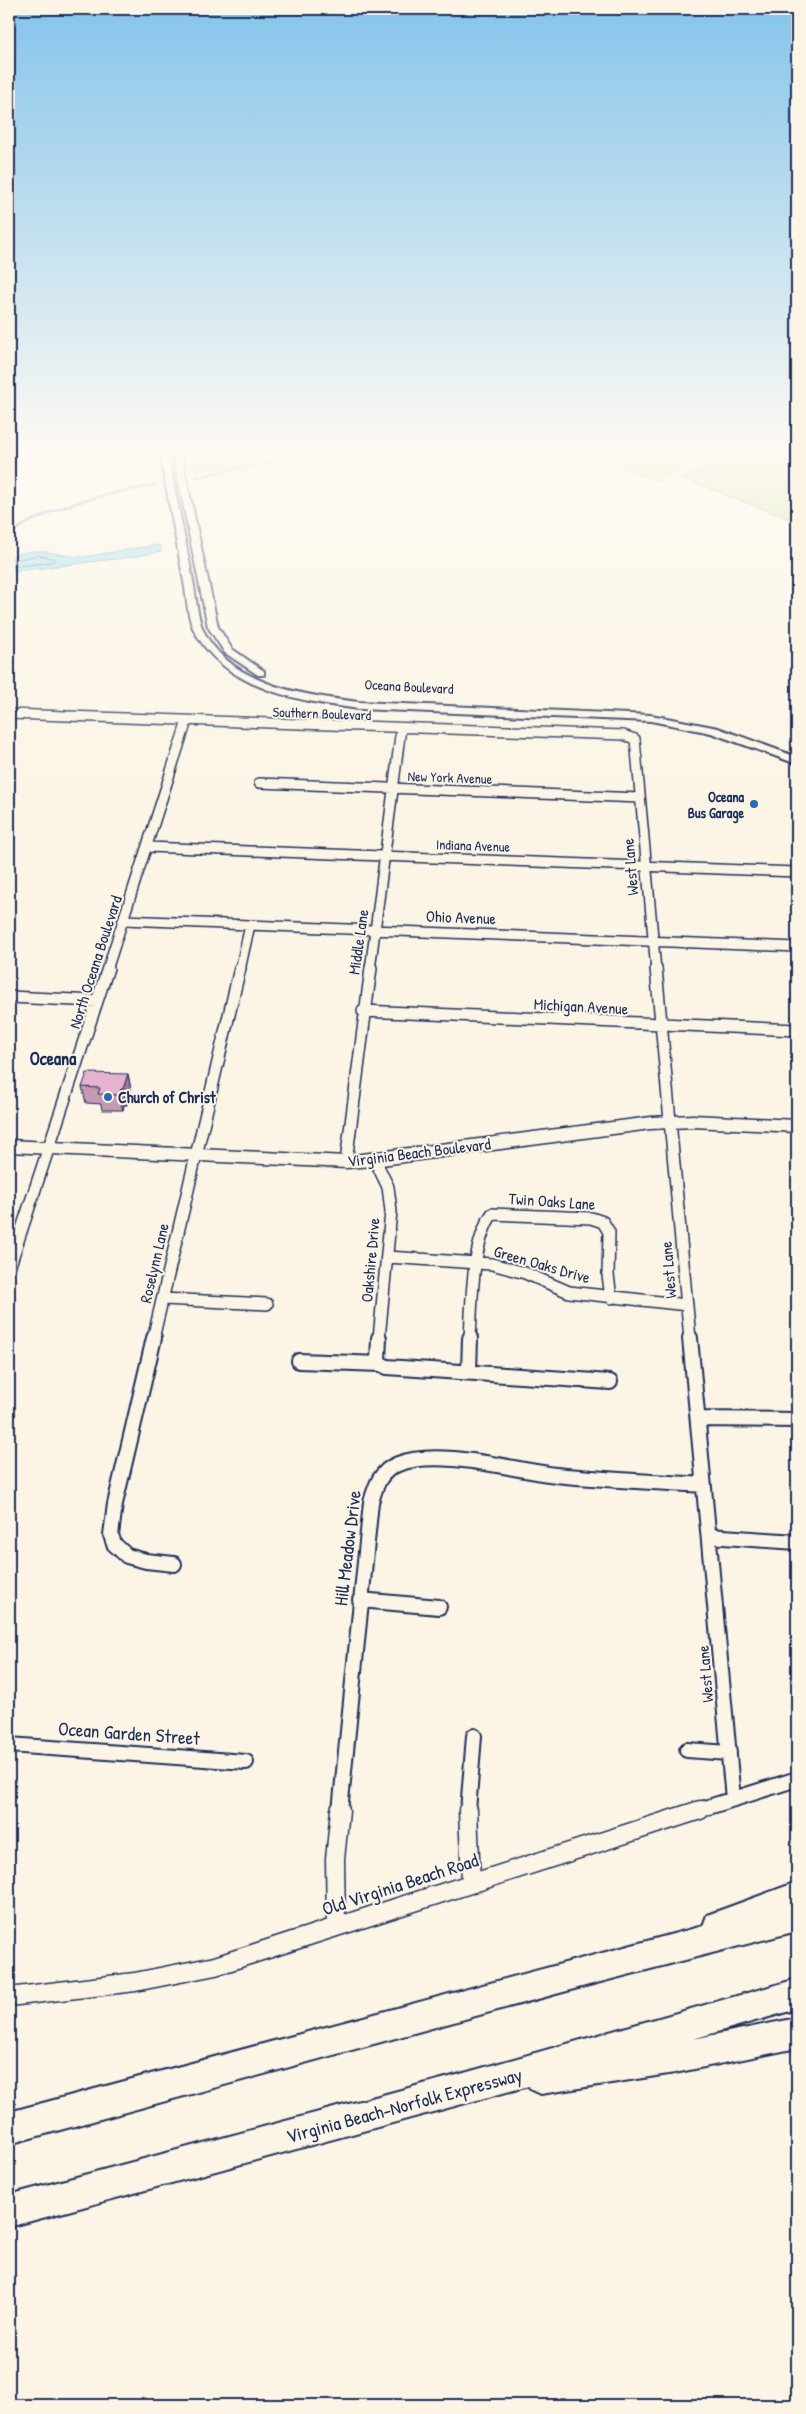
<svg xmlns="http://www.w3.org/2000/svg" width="806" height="2414" viewBox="0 0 806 2414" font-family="'Patrick Hand',sans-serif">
<rect width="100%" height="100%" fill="#fcf5e5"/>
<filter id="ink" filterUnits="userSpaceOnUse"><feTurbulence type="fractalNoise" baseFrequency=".02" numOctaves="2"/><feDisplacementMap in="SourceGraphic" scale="10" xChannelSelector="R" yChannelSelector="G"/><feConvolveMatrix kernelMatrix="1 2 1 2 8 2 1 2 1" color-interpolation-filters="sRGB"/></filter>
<g filter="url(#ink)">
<path fill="#c0db92" stroke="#6e8578" d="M191 454H292L196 471Z
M586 454H715L656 481Z
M734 454H797V522L682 478Z"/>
<path fill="#8fdcef" stroke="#6197b5" d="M155 545 161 546V551L139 556 9 572V557C42 544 52 556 83 557Z"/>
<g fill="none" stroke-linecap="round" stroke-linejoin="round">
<path stroke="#497498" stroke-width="1" d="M9 561 39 555 55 559 53 562 9 567"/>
<path stroke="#6197b5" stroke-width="2.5" d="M196 477 314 454
M9 534C53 504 104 495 155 485"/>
<defs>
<path id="minor-far3" d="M9 714 623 735 635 739 656 970
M259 783 640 798
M148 847 797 872
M124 920 797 947
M107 970 187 721
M240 970 250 925
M370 970 401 728"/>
<path id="minor-far2" d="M656 968 690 1339
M9 997 97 1001
M363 1011 797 1030
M375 1160 388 1187 391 1211 379 1339
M346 1162 371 968
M388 1257 492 1264 525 1273 569 1292 687 1305
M9 1268 108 968
M163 1299 267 1304
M153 1339 240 968
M470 1339C472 1302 471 1245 492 1214L591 1218 603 1222 609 1232 608 1275 611 1298"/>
<path id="minor-far1" d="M154 1338 115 1504 111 1535 114 1544 127 1556 146 1561 174 1564
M379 1338 378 1360 381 1364
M690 1338 733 1799
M299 1361 381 1364 387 1367 610 1382
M469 1372 470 1338
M698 1419 797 1420
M709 1536 797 1542
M360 1600 439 1607
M9 1745 246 1762
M687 1750 729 1753
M340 1811 371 1502C376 1485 380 1471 398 1464 439 1448 513 1470 556 1475 605 1480 655 1482 704 1485
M468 1811 474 1736
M696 1811 797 1779"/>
<path id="minor" d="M468 1810 471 1883
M336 1926 335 1859 340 1810
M9 1997 135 1982 215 1966 700 1810"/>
<path id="secondary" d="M160 454H168C176 496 185 539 193 581 196 596 197 616 203 630 231 686 304 695 359 702L651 715 718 728 797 757V764L711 733 651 721 359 709C299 701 225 690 194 630 187 617 187 596 184 582 176 539 168 497 160 454Z
M173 454H181L218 627 232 649 264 671V675H258L225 653 208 627Z"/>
<path id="primary" d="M693 1115 797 1120V1132L693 1127 651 1129 375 1166 346 1168 9 1152V1140L346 1156 651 1117Z"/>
<path id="motorway" d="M797 1882V1931L589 1985 9 2144V2112L703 1926 707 1915Z
M797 1979V2009L693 2039 797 2018V2048L675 2073 541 2094 530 2089 529 2086 9 2227V2195L457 2075Z"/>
</defs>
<use href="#minor-far3" stroke="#1b2f5e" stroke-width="12"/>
<use href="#minor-far2" stroke="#1b2f5e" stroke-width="14"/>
<use href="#minor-far1" stroke="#1b2f5e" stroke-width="18"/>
<use href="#minor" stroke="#1b2f5e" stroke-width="21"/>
<use href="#secondary" stroke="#1b2f5e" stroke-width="4"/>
<use href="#primary" stroke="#1b2f5e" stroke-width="3"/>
<use href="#motorway" stroke="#1b2f5e" stroke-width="4"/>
<use href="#minor-far3" stroke="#fcf5e5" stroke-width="9"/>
<use href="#minor-far2" stroke="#fcf5e5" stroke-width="11"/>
<use href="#minor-far1" stroke="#fcf5e5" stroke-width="14"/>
<use href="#minor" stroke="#fcf5e5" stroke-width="18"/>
<use href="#secondary" fill="#fcf5e5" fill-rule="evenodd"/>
<use href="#primary" fill="#fcf5e5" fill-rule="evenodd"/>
<use href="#motorway" fill="#fcf5e5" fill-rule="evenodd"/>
</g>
<path fill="#c599b3" stroke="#1b2f5e" d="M128 1074 131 1090 127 1105H124L123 1110H102L101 1104 86 1103 82 1087Z"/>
<path fill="#a07d92" stroke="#1b2f5e" d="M128 1074 131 1090 127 1105 123 1089Z
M121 1089 124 1105 123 1110 119 1095Z"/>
<path fill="#e5b2d0" stroke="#1b2f5e" d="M87 1073 128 1074 123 1089H121L119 1095 98 1094 100 1088 82 1087Z"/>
</g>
<linearGradient id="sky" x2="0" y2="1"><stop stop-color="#84c4eb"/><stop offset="0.57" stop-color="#fefaf3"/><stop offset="1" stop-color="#fefaf3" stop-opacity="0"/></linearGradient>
<rect width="806" height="792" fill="url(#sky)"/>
<g fill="#1f6fb2" stroke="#fcf5e5" stroke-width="2">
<circle cx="754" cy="804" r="5"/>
<circle cx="108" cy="1097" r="5"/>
</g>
<g text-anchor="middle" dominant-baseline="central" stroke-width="4" stroke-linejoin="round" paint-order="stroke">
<g font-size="14" fill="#1b2f5e" stroke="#fcf5e5">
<text transform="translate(409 686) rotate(3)">Oceana Boulevard</text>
<text transform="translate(322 713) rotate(2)">Southern Boulevard</text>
<text transform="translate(450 777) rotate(2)">New York Avenue</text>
<text transform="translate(473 845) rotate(2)">Indiana Avenue</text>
</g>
<g font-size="14" font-weight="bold" fill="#1b2f5e" stroke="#fcf5e5" text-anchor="end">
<text x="744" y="796">Oceana<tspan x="744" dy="16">Bus Garage</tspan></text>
</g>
<g font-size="16" fill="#1b2f5e" stroke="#fcf5e5">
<text transform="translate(630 867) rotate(-95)">West Lane</text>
<text transform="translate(461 917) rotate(2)">Ohio Avenue</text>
<text transform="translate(358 942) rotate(-82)">Middle Lane</text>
<text transform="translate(95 962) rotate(-72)">North Oceana Boulevard</text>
<text transform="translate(581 1006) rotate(3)">Michigan Avenue</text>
<text transform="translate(419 1152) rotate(-7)">Virginia Beach Boulevard</text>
<text transform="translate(552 1201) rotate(4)">Twin Oaks Lane</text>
<text transform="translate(370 1260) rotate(-85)">Oakshire Drive</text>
<text transform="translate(154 1263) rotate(-77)">Roselynn Lane</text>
<text transform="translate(542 1264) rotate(16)">Green Oaks Drive</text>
<text transform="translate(668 1270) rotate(-95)">West Lane</text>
<text transform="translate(705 1674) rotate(-95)">West Lane</text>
</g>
<g font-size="16" font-weight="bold" fill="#1b2f5e" stroke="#fcf5e5" text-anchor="start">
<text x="118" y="1097">Church of Christ</text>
</g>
<g font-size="18" font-weight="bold" fill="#1b2f5e" stroke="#fcf5e5">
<text x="53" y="1058">Oceana</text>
</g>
<g font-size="19" fill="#1b2f5e" stroke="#fcf5e5">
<text transform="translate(347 1548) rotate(-83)">Hill Meadow Drive</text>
<text transform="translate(129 1733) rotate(4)">Ocean Garden Street</text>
<text transform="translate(400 1884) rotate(-18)">Old Virginia Beach Road</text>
<text transform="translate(404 2105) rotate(-15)">Virginia Beach-Norfolk Expressway</text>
</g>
</g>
<rect width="806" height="2414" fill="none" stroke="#fcf5e5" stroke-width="30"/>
<rect x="15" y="15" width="776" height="2384" fill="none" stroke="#1b2f5e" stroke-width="2" filter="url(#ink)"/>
</svg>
